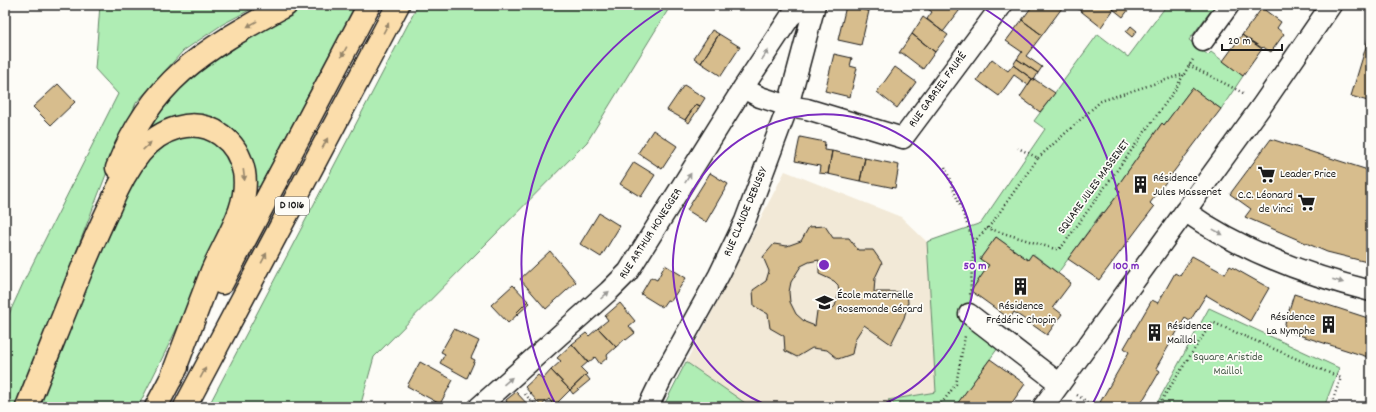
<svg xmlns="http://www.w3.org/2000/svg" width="1376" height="412" viewBox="0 0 1376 412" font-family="Dekko,sans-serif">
<rect width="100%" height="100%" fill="#fdfcf7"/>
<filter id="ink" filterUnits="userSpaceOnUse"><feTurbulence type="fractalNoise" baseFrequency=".025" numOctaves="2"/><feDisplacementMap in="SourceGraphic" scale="8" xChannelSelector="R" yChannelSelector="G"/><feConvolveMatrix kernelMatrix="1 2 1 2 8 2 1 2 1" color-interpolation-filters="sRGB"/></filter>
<g filter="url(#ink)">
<path fill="#f2e9d7" d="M785 171 901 217 927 242 936 392 889 400 898 407H751L686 362Z"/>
<path fill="#afedb4" stroke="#668468" d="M100 5H259L223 24 183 51 136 103 107 172 16 407H5V323L24 281 118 94 95 69Z
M304 5H355L260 186 257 187 256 185C256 169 250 158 243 144L150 128 149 122 196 70Z
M418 5H671L587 142 374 357 360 407H208Z
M1167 5H1215L1189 40 1208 55 1211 52 1243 76 1221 109 1192 88 1164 125 1162 123 1116 188 1120 192 1104 213 1102 212 1058 273 1033 254 1028 260 996 237 980 259 989 265 971 291 969 314 998 348 955 407H898L888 400 936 392 927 242 981 223 1045 129 1034 121 1098 34 1128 57Z
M192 136 203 138 216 144 224 152 233 166 235 196 226 229 138 407H39L118 205 141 165 164 145 179 138Z
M1209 308 1339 368 1324 407H1155Z
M686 362 751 407H663Z"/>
<path fill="#d7bd8d" stroke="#1c1c1c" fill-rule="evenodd" d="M846 5H871L869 11 846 6Z
M932 5H959L962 7 943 32 927 19 932 12 928 9Z
M1033 5H1058L1062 8 1042 35 1022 20Z
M1080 5H1108L1114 9 1101 27 1077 8Z
M1108 5H1132L1123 17Z
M846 6 869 11 861 45 838 40Z
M1262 8 1281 22 1277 28 1284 34 1271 52 1263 47 1262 48 1242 35Z
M923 17 948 35 935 52 912 34Z
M1022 20 1042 35 1026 56 1042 67 1038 73 1017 59 1022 52 1006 41Z
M1131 26 1137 31 1132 37 1126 32Z
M712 30 719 34 701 63 694 58Z
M1371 30V102L1351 96Z
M719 34 740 47 721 76 701 63Z
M912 34 935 52 923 69 902 53H899Z
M1242 35 1262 49 1243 76 1223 61Z
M834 54 852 58 850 66 857 68 850 97 825 91Z
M992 59 1008 71 1013 65 1032 79 1028 85 1014 75 999 96 977 80Z
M1017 59 1038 73 1034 80 1013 65Z
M895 67 916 82 897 108 877 92Z
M1032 79 1034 80V79L1055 93 1040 112 1020 97Z
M58 84 75 102 51 125 33 107Z
M684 85 705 98 700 106 696 104 685 120 667 110Z
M1192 88 1221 109 1150 203 1154 207 1099 280 1068 259 1103 212 1104 213 1120 192 1116 188 1162 123 1164 125Z
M696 104 700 106 689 123 685 120Z
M653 130 677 146 662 169 638 153Z
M800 137 825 142 824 150 832 151 828 174 819 173 820 166 795 161Z
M1271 139 1371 171V263L1327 252 1245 217 1251 209 1230 194Z
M832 151 865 158 860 181 828 174Z
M865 158 899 165 895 188 860 181Z
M634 162 655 175 641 197 620 184Z
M710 173 728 184 706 222 687 210Z
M599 213 620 226 601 257 580 244Z
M825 226 833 238H849L858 250H873L882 263 875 278 874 292H907L908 303 904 318 891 344 864 325 855 339 852 354 838 359 827 350 812 348 797 357 785 351 784 336 770 328 768 314 754 306 753 290 766 281 769 271 763 257 774 244 787 246 801 241 809 227ZM819 260V274L834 281 838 285 839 293 835 306 831 310 817 311 815 326 805 322 796 314 790 302 789 292 791 282 801 266 809 262Z
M996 237 1028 260 1032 254 1071 283 1053 307 1062 314 1047 335 1014 312 1010 319 971 291 989 265 980 259Z
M550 251 576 282 546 309 520 279Z
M1192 256 1225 274 1230 266 1269 288 1250 321 1206 295 1190 321 1185 318 1156 368 1160 371 1139 407H1104L1099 404 1129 352 1124 348 1152 300 1158 303 1175 273 1180 276Z
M665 265 686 278 671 301 667 300 662 307 641 294 651 277 657 280Z
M513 285 528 301 516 313 518 314 508 323 491 305Z
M1294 294 1371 319V358L1283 330Z
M528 301 530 303 518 314 516 313Z
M620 303 635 321 629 326 635 333 626 340 625 339 616 347 598 328 608 320 605 316Z
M598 328 616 347 607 355 608 357 600 364 595 357 588 363 572 344 586 333 589 336Z
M454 329 479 341 471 358 475 360 467 378 440 363 445 354 441 352Z
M572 344 588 362 581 368 587 374 570 390 551 370 561 361 557 358Z
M990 359 1025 384 1009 407H960L957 404Z
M420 362 453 380 440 404 407 386Z
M551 370 570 390 554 406 549 399 541 406 525 387 538 375 543 379Z
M586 375 590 380 573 394 570 390Z
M516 392 530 407H502L507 403 506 400Z"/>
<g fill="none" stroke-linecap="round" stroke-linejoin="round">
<defs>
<path id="minor" d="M1203 41 1229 5
M743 88 760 97 788 106 807 109 903 138 1002 5
M1185 211C1240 250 1306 275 1371 291
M969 314 1060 384
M479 407 609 291 628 272 743 88 790 17 798 10 807 5
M648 407 663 376 719 275 745 221 788 106 815 5
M1043 407 1263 104 1331 5"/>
<path id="highway" d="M117 168C153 77 205 50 286 5
M222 283 369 5
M27 407C44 363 62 320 79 276 89 252 99 229 110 206 118 187 127 169 140 153 160 129 194 115 221 135 234 144 241 157 244 172 250 207 225 240 212 271 198 307 185 343 171 379
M156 407 177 367
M185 407 398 5"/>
</defs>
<use href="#minor" stroke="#1c1c1c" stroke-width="23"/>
<use href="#highway" stroke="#1c1c1c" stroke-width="25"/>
<path stroke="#1c1c1c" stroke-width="2.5" stroke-dasharray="1 3" stroke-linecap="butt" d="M1189 65 1245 94
M1038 158 1101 101 1184 74 1194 58
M945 167 974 242 970 296
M987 228 1055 249H1059L1063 245 1175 90 1184 74
M974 242 992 223 1038 158 1018 148
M525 394 536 407
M1077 395 1095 407
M939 407 956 384 965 336
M1157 407 1212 322 1341 378 1330 407"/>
<use href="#minor" stroke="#fdfcf7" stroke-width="20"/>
<use href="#highway" stroke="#fbddab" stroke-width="22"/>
</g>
<defs><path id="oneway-solid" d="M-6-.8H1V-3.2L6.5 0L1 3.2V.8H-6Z"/></defs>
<g fill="#97866b">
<use href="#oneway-solid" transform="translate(252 24) rotate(151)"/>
<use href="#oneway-solid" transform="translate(386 28) rotate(-62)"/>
<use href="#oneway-solid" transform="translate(344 52) rotate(118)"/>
<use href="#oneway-solid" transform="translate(325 143) rotate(-62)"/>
<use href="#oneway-solid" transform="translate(147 146) rotate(-44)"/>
<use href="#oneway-solid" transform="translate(244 175) rotate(83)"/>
<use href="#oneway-solid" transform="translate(264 258) rotate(-62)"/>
<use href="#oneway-solid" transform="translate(203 373) rotate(-62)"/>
</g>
<g fill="#989794">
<use href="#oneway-solid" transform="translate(765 55) rotate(-56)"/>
<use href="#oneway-solid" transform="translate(688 178) rotate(-58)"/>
<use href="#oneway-solid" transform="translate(1218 232) rotate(29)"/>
<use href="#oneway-solid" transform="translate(1338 281) rotate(17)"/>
<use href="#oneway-solid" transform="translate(605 295) rotate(-42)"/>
<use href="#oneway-solid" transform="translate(508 381) rotate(-41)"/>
</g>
</g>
<g fill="none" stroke="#7b2cbf" stroke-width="2">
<path d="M772 407A151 151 0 1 1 876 407"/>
<path d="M557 407A302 302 0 0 1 668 6M980 6A302 302 0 0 1 1091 407"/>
</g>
<defs>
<symbol id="supermarket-bare" viewBox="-9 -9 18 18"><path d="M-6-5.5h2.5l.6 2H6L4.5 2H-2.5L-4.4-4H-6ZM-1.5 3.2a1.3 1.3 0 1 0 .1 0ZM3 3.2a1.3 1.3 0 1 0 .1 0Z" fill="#1c1c1c" stroke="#fdfcf7" stroke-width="2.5" paint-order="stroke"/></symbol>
<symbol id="building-bare" viewBox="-9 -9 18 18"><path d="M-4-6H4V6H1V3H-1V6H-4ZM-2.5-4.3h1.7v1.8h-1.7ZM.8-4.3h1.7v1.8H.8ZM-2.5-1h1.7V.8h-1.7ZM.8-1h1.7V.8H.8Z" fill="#1c1c1c" stroke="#fdfcf7" stroke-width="2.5" paint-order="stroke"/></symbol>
<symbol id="school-bare" viewBox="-9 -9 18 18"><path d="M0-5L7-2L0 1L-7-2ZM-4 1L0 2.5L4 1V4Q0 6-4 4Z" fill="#1c1c1c" stroke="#fdfcf7" stroke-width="2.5" paint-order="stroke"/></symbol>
</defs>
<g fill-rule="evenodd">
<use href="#supermarket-bare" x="1254" y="162" width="25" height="25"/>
<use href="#building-bare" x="1128" y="172" width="25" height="25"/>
<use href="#supermarket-bare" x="1294" y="190" width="25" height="25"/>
<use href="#building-bare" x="1008" y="274" width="25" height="25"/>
<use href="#school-bare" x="812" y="290" width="25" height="25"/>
<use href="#building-bare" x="1316" y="312" width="25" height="25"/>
<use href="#building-bare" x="1142" y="320" width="25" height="25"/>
</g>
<g text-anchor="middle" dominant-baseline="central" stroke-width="3.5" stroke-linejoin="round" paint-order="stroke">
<rect fill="#fdfcf7" stroke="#605f5e" stroke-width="1" x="275" y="197" width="34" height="18" rx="3"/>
<g font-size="11" font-weight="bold" fill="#1c1c1c">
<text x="292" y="206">D 1016</text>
</g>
<g font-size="12" fill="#1c1c1c" stroke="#fdfcf7">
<text transform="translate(938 90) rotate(-54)">RUE GABRIEL FAURÉ</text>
<text transform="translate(1094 187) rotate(-54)">SQUARE JULES MASSENET</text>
<text transform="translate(746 212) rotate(-67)">RUE CLAUDE DEBUSSY</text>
<text transform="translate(651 234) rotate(-57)">RUE ARTHUR HONEGGER</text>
</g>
<g font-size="12" fill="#1c1c1c" stroke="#fdfcf7" text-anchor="start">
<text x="1280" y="174">Leader Price</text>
<text x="1153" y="178">Résidence<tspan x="1153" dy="14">Jules Massenet</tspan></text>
<text x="1293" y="195" text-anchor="end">C.C. Léonard<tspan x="1293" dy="14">de Vinci</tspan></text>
<text x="837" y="295">École maternelle<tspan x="837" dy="14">Rosemonde Gérard</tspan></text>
<text x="1021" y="306" text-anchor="middle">Résidence<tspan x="1021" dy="14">Frédéric Chopin</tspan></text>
<text x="1315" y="317" text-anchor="end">Résidence<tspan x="1315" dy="14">La Nymphe</tspan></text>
<text x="1167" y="326">Résidence<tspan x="1167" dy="14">Maillol</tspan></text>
</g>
<g font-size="12" fill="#485b4a" stroke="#fdfcf7">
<text x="1228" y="357">Square Aristide<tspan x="1228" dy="14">Maillol</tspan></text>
</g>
</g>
<circle cx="824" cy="265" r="6" fill="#7b2cbf" stroke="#fdfcf7" stroke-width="2"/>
<g font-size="12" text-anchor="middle" font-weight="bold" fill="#7b2cbf" stroke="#fdfcf7" stroke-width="3.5" stroke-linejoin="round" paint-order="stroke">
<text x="975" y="269">50 m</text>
<text x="1126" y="269">100 m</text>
</g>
<rect width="1376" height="412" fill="none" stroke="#fdfcf7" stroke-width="20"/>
<rect x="10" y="10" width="1356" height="392" fill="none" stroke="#1c1c1c" stroke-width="1.5" filter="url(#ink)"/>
<path d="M1222 44v6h60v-6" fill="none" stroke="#1c1c1c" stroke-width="2"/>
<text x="1228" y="44" font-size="12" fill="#1c1c1c" stroke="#fdfcf7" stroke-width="3" paint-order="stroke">20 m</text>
</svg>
